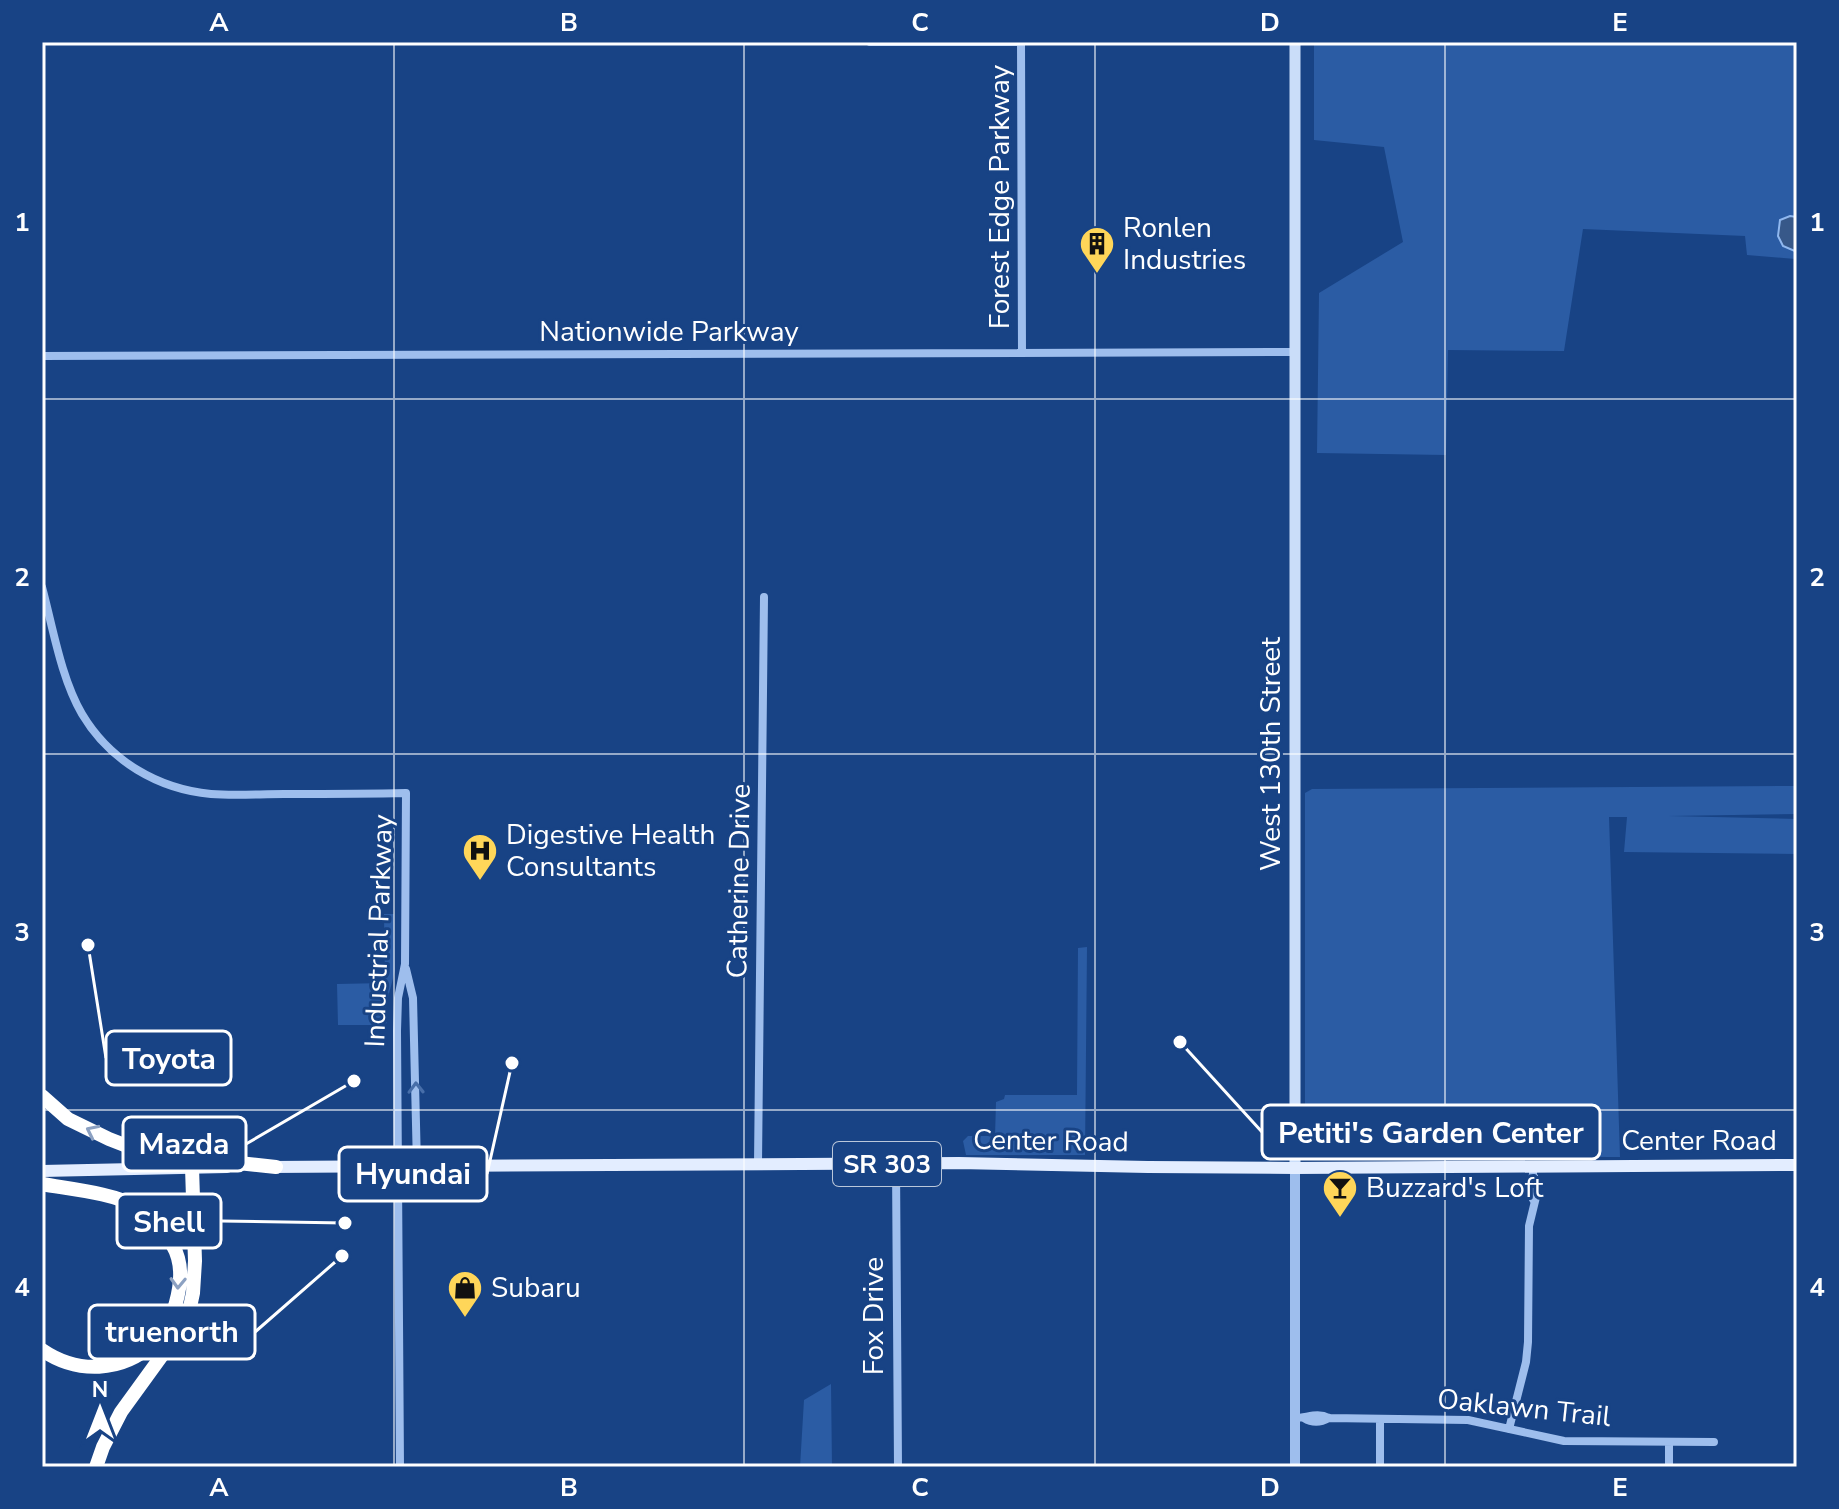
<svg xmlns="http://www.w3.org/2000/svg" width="1839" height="1509" viewBox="0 0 1839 1509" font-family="'Nunito Sans',sans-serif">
<rect width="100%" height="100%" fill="#184385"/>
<path fill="#2b5ca4" d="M1314 42H1797V510L1795 509V259L1747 255 1745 236 1583 229 1564 351 1448 350 1446 455 1317 453 1319 293 1403 242 1384 147 1314 140Z
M1797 786V814L1669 816 1797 819V854L1624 852 1627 817H1609L1620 1157 1314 1156 1308 1151 1305 1140V793L1312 789Z
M384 914H394L395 971 386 1005 387 1023 382 1025H338L337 984 385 983Z
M1087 947 1085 1155H966L963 1141 968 1136H995L996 1102 1004 1099 1005 1095H1077L1078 948Z
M831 1384 832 1467H800L804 1400Z"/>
<path fill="#375889" stroke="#90b8ef" stroke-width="2" d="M1790 216 1797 217V252L1783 246 1778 236 1780 220Z"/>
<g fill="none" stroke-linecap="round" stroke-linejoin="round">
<path stroke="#9ebeed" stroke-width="8" d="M870 42H1021L1022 353
M42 356 1296 352
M42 587C53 628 61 678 82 714 110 761 158 789 211 794 235 796 260 794 284 794 325 794 365 794 406 793L405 964 398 998 397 1031 400 1467
M406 969 413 998 417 1166
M758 1164 764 597
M896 1164 898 1467
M1533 1175C1528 1185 1528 1191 1534 1201
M1295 1418C1307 1418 1317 1412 1329 1418L1468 1420 1564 1441 1714 1442
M1304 1418C1312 1423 1320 1423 1329 1418
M1509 1429 1526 1362 1528 1342 1529 1226 1537 1193V1182L1533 1175V1166
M1669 1442V1467
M1380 1467V1419"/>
<path stroke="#9ebeed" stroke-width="10" d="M1295 1467V1168"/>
<path stroke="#caddf9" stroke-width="11" d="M1295 1168V42"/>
<path stroke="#e3edff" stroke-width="12" d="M269 1167 959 1163 1148 1167 1295 1168 1797 1165
M42 1171 227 1167"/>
<path stroke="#fff" stroke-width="14" d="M42 1096 68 1119 109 1139 145 1153 276 1167
M42 1184C69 1189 114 1193 137 1207 153 1218 173 1239 178 1258 185 1283 173 1326 154 1343 122 1373 77 1374 42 1350
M96 1467 103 1447 121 1412 187 1321 193 1293 195 1261 192 1167"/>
</g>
<defs><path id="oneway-chevron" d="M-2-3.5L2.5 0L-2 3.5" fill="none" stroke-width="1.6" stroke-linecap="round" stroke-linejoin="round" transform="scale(2)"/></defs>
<use stroke="#476ea9" href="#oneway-chevron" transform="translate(416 1088) rotate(-91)"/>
<g stroke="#8ca1c2">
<use href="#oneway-chevron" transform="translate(92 1131) rotate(-154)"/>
<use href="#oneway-chevron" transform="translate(178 1283) rotate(92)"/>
</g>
<path fill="none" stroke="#fff" stroke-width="2" stroke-opacity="0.55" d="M394 42V1467M744 42V1467M1095 42V1467M1445 42V1467M42 399H1797M42 754H1797M42 1110H1797"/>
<defs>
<symbol id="building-pin" viewBox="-11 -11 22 30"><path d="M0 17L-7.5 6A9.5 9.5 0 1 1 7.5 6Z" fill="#ffd659" stroke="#184385"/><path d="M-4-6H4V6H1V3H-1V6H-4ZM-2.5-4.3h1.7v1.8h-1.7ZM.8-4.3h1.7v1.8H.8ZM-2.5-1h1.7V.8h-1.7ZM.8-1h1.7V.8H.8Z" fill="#111"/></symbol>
<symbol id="hospital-pin" viewBox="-11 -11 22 30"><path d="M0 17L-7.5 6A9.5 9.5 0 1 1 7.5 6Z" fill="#ffd659" stroke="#184385"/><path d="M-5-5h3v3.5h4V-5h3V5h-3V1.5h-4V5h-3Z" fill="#111"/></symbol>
<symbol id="bar-pin" viewBox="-11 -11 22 30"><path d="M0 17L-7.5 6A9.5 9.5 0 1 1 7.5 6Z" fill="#ffd659" stroke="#184385"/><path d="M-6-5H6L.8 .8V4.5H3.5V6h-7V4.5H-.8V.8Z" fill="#111"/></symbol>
<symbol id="shop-pin" viewBox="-11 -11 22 30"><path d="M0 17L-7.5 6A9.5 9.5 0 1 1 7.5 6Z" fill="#ffd659" stroke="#184385"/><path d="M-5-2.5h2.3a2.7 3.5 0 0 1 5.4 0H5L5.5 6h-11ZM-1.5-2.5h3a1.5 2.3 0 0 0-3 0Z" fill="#111"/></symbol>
</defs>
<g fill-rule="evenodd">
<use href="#building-pin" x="1077" y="224" width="40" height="54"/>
<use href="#hospital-pin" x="460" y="831" width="40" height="54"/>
<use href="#bar-pin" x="1320" y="1168" width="40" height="54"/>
<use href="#shop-pin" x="445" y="1268" width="40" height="54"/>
</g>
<g text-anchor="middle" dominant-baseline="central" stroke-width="6" stroke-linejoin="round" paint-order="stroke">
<rect fill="#184385" stroke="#bac7da" stroke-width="2" x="833" y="1142" width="108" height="44" rx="6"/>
<g font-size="26" font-weight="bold" fill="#fff">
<text x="887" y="1164">SR 303</text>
</g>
<g font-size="28" fill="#fff" stroke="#184385">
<text transform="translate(1000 197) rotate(-90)">Forest Edge Parkway</text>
<text x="669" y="332">Nationwide Parkway</text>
<text transform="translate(1271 754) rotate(-90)">West 130th Street</text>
<text transform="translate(739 881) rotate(-89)">Catherine Drive</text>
<text transform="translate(379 931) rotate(-88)">Industrial Parkway</text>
<text transform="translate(1051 1141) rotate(1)">Center Road</text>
<text x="1699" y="1141">Center Road</text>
<text transform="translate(874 1316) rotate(-90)">Fox Drive</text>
<text transform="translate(1524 1408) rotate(6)">Oaklawn Trail</text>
</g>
<g font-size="28" fill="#fff" stroke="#184385" text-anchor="start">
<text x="1123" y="228">Ronlen<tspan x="1123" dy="32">Industries</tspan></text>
<text x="506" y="835">Digestive Health<tspan x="506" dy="32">Consultants</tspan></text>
<text x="1366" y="1188">Buzzard's Loft</text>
<text x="491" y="1288">Subaru</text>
</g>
</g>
<path fill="none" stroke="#fff" stroke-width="3" d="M88 945L106 1058M1180 1042L1262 1132M354 1081L246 1144M512 1063L487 1174M345 1223L221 1221M342 1256L255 1332"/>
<g fill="#fff" stroke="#184385" stroke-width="3">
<circle cx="88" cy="945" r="8"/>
<circle cx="1180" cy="1042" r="8"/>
<circle cx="354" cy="1081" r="8"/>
<circle cx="512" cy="1063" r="8"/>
<circle cx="345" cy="1223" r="8"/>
<circle cx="342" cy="1256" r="8"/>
</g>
<g fill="#184385" stroke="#fff" stroke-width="3">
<rect x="106" y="1031" width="125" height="54" rx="8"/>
<rect x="1262" y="1105" width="338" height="54" rx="8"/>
<rect x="123" y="1117" width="123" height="54" rx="8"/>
<rect x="339" y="1147" width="148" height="54" rx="8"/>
<rect x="117" y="1194" width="104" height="54" rx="8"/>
<rect x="89" y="1305" width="166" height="54" rx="8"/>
</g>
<g font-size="30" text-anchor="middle" font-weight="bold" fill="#fff">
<text x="169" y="1069">Toyota</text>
<text x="1431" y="1143">Petiti's Garden Center</text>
<text x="184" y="1154">Mazda</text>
<text x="413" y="1184">Hyundai</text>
<text x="169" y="1232">Shell</text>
<text x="172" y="1342">truenorth</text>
</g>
<rect width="1839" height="1509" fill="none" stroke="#184385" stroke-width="88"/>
<g transform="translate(100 1409)" stroke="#184385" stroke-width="6" paint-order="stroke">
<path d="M0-6L14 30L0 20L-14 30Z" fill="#ffffff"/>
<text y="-12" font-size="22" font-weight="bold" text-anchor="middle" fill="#ffffff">N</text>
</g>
<rect x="44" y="44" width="1751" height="1421" fill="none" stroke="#fff" stroke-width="3"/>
<g font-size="26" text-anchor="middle" font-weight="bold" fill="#fff">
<text x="219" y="31">A</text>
<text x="569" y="31">B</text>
<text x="920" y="31">C</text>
<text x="1270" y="31">D</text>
<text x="1620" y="31">E</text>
<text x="22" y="231">1</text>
<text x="1817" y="231">1</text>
<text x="22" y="586">2</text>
<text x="1817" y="586">2</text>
<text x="22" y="941">3</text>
<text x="1817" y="941">3</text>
<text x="22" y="1296">4</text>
<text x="1817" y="1296">4</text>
<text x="219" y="1496">A</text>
<text x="569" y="1496">B</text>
<text x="920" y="1496">C</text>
<text x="1270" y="1496">D</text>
<text x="1620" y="1496">E</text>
</g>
</svg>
